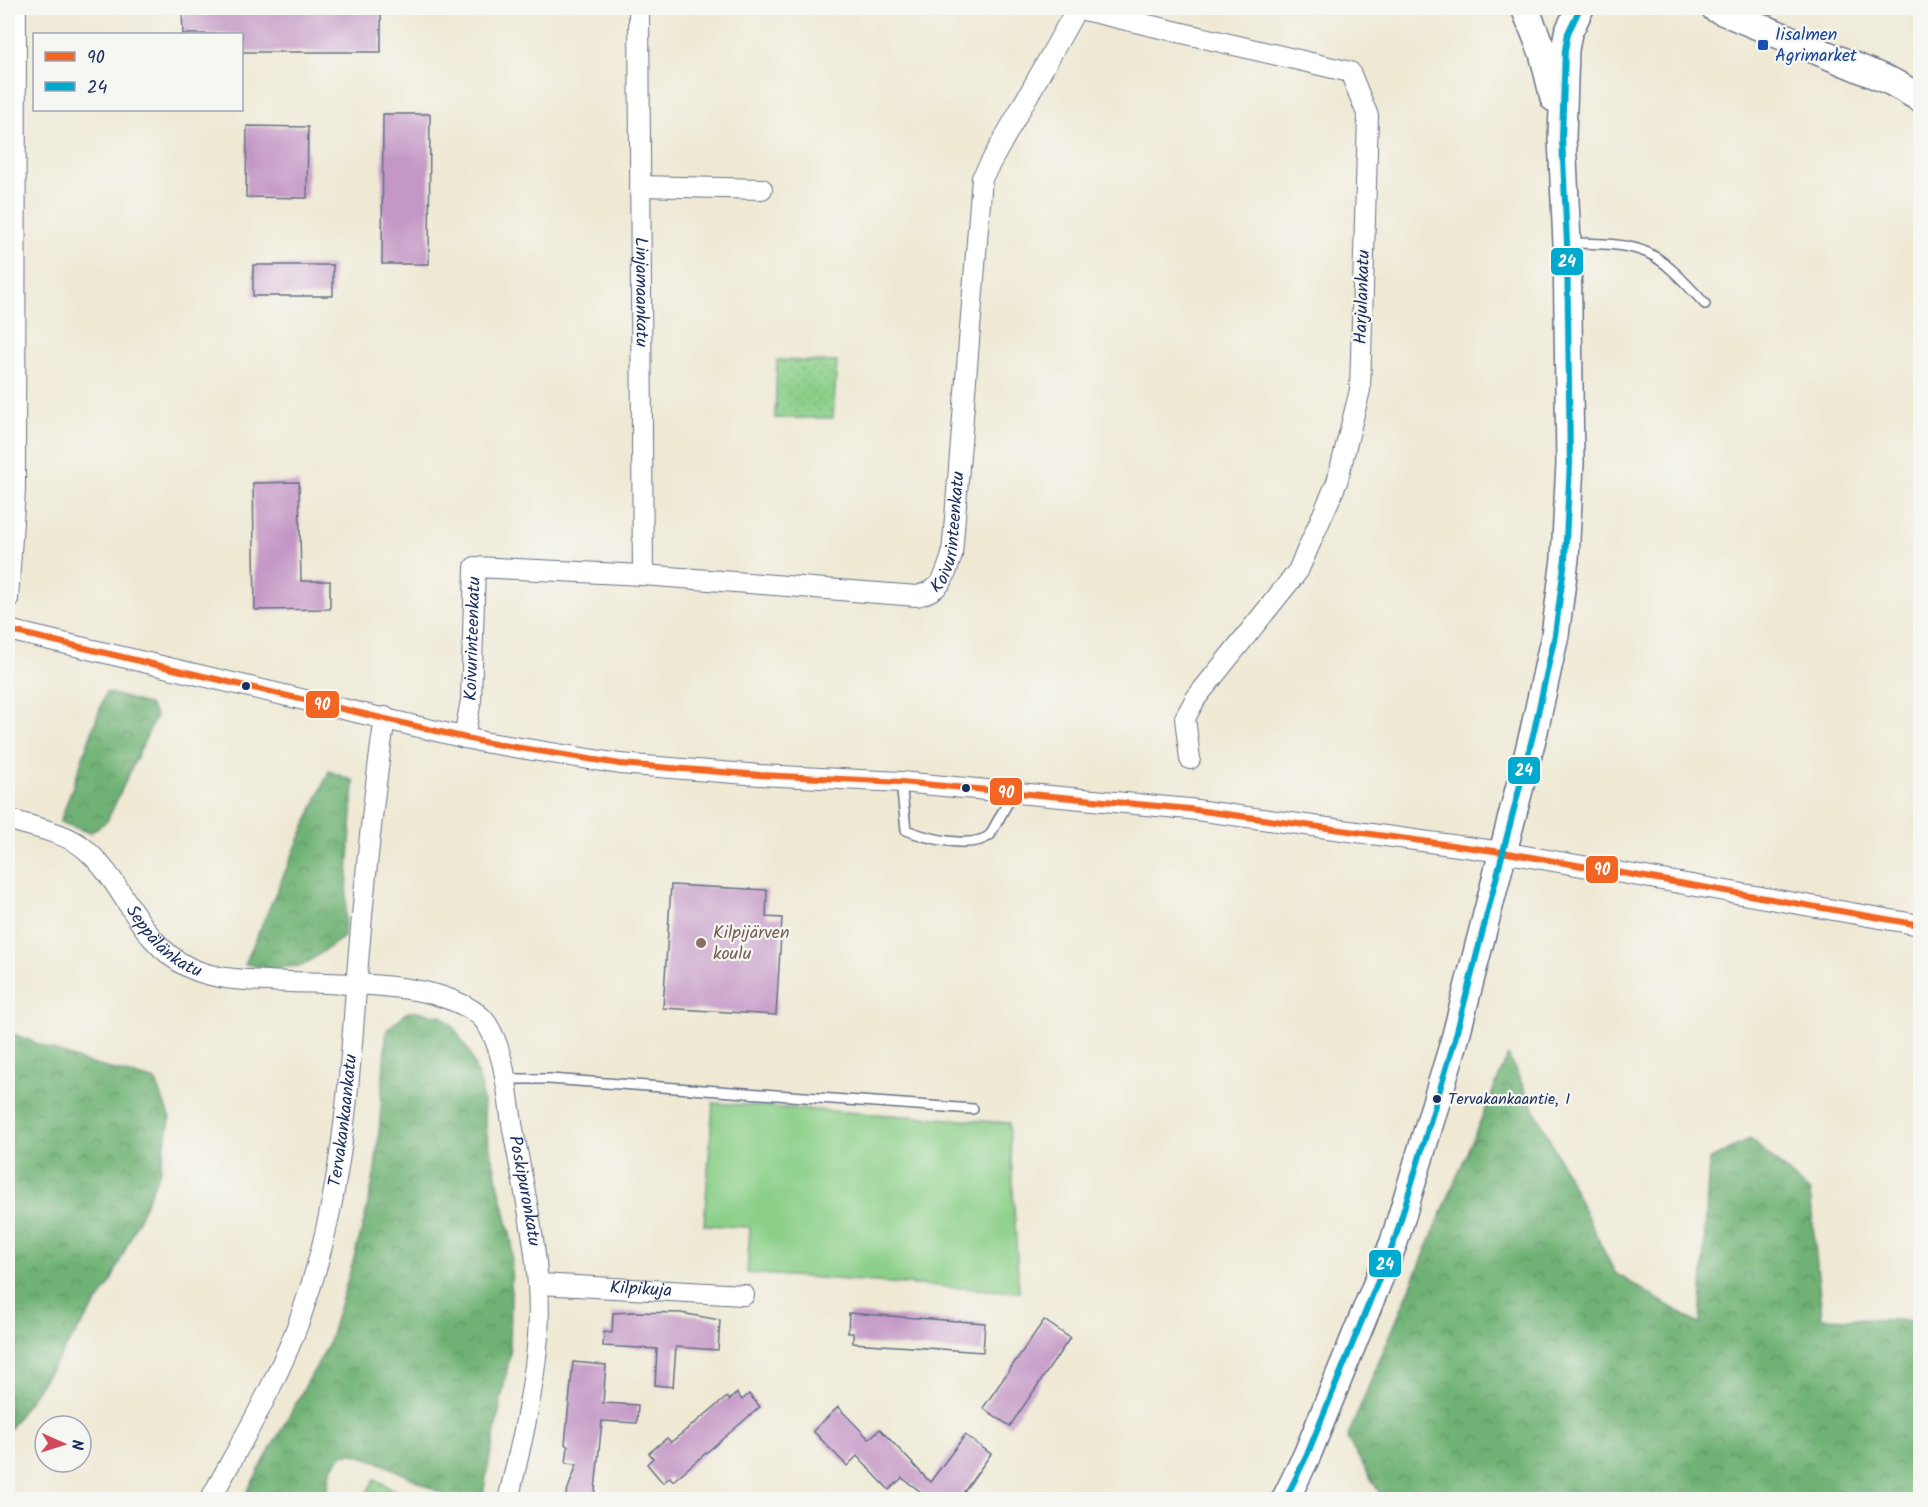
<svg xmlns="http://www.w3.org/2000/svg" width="1928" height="1507" viewBox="0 0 1928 1507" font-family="Kalam,sans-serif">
<defs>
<pattern id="forest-crowns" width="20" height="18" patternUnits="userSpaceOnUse" patternTransform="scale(1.5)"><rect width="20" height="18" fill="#70b274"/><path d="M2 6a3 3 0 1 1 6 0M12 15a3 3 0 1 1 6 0" fill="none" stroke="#5b9162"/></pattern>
<pattern id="park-dots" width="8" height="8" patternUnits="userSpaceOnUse" patternTransform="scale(1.5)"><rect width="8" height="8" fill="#8bcf88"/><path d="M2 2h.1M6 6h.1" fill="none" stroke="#77b278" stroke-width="1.8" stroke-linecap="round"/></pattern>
</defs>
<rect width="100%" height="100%" fill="#f6f6f2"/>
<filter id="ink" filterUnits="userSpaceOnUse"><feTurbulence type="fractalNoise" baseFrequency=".0167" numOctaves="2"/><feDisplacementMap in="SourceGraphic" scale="12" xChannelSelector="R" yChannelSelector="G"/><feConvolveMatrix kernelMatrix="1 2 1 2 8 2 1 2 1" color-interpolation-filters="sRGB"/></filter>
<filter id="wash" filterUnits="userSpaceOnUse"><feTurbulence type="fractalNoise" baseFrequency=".008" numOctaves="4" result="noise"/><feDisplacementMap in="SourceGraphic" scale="24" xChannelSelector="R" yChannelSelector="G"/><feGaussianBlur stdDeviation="1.35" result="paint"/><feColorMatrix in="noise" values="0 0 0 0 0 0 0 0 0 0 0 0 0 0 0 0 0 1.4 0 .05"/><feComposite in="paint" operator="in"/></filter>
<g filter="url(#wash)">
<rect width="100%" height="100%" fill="#efe9d4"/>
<path fill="url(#forest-crowns)" stroke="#467069" stroke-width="1.5" d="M106 692 149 705 156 716 107 821 90 833 60 822Z
M329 771 354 781 344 937 302 966 267 968 245 964Z
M416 1011 442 1016 452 1025 470 1053 481 1086 487 1135 512 1243 510 1354 482 1499C473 1500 462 1501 454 1499 432 1492 359 1444 342 1456 329 1465 328 1486 326 1499H243L328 1345C344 1291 362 1237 373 1181 382 1131 381 1080 387 1030L406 1013Z
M8 1032 84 1062 156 1081 170 1119 159 1173 110 1284 8 1431Z
M1508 1055 1615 1273 1700 1325 1709 1160 1750 1139 1810 1192 1822 1318 1920 1321V1499H1383L1347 1438Z"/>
<path fill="url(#park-dots)" stroke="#537f73" stroke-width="1.5" d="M777 360 837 362 833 418H775Z
M375 1479 410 1499H363Z"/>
<path fill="#8bcf88" stroke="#537f73" stroke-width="1.5" d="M713 1103 1009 1123 1019 1292 747 1273 750 1227 704 1225Z"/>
<g id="blocks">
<path fill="#c498c6" d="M182 8H381V52H242V34H183Z
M383 114H430L429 264H382Z
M247 126 308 127 307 198 246 197Z
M253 265H333V296H253Z
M299 482 301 581H330V609L255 610 253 483Z
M671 885 767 890 766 917 782 918 776 1015 663 1008Z
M631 1312 681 1313 720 1320 718 1350 676 1347 673 1387 655 1385 657 1349 603 1346 604 1332 612 1333 613 1313Z
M849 1313 985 1323 983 1352 853 1343V1333H848Z
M1044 1320 1070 1338 1010 1426 983 1408Z
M573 1362 606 1365 603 1403 638 1405 637 1423 602 1421 594 1500H564L577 1464 566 1463 568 1447 565 1444Z
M737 1393 742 1400 749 1394 760 1407 673 1481 670 1477 663 1483 647 1464 653 1458 649 1453 667 1438 671 1442 727 1397 729 1400Z
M838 1407 869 1439 880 1429 930 1482 965 1435 991 1454 958 1500H932L902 1478 889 1490 857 1456 847 1466 813 1431Z"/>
</g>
</g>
<g filter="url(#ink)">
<use href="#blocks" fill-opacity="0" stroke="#657087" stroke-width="1.5"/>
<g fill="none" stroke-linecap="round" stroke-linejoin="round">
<defs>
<path id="lane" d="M1570 243C1647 244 1653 247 1705 304
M901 782 906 830C926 838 972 850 990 835L1013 793
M505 1079H549L973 1109"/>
<g id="street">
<path id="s1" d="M639 8 643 575"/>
<path d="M1075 8 1350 72 1368 116 1360 390 1337 482 1298 571 1196 698 1185 718 1190 759"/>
<path d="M640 186 762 189"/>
<path d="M8 599 15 490 16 8"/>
<path d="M8 630 483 742 620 764 760 775 901 782 1189 809 1502 852 1920 925"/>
<path id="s2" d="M464 738 471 700 475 567 643 575 917 596C943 589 944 579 952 555L982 178 1077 8"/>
<path id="s3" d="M8 819C31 827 66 832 85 849 126 884 138 943 190 968 214 979 241 980 267 981 318 984 396 981 443 997 458 1002 478 1010 487 1024 506 1054 507 1095 513 1129 525 1197 543 1266 538 1336 534 1391 521 1446 508 1500"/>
<path id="s4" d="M539 1284 744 1295"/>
<path id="s5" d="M210 1500C244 1437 283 1373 305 1304 340 1202 349 1094 356 988 363 898 372 806 385 717"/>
</g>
<path id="secondary" d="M1525 8 1543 53 1554 98
M1715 8 1892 82 1920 98
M1285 1500 1307 1455 1394 1242 1455 1039 1534 731 1555 635 1565 559 1570 463 1567 243 1562 138 1565 50 1568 33 1580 8"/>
</defs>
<use href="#lane" stroke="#657087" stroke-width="12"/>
<use href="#street" stroke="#657087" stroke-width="22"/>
<use href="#secondary" stroke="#657087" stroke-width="30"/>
<use href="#lane" stroke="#fff" stroke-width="9"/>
<use href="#street" stroke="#fff" stroke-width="20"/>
<use href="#secondary" stroke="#fff" stroke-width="27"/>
<defs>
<path id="bus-1" d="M8 630 483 742 620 764 760 775 901 782 1189 809 1502 852 1920 925"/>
<path id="bus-2" d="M1285 1500 1307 1455 1394 1242 1455 1039 1534 731 1555 635 1565 559 1570 463 1567 243 1562 138 1565 50 1568 33 1580 8"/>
</defs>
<use href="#bus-1" stroke="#f6f6f2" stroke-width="10"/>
<use href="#bus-2" stroke="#f6f6f2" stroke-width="10"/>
<use href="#bus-1" stroke="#f26522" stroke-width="6"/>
<use href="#bus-2" stroke="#00a9ce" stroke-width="6"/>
</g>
</g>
<rect fill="#1a4fb4" stroke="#f6f6f2" stroke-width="2" x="1757" y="39" width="12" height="12" rx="3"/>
<g fill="#1b2f5e" stroke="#f6f6f2" stroke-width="2">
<circle cx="246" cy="686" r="5"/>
<circle cx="966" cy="788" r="5"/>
<circle cx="1437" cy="1099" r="5"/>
</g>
<circle fill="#8d6e63" stroke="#f6f6f2" stroke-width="2" cx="701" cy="943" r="6"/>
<g text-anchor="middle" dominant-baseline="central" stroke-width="4.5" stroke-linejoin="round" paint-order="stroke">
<g font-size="16" fill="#1b2f5e" stroke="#f6f6f2" text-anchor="start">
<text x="1448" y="1099">Tervakankaantie, I</text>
</g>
<g font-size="18" fill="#164399" stroke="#f6f6f2" text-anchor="start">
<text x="1775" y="35">Iisalmen<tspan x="1775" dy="21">Agrimarket</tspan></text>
</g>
<g font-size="18" fill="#1b2f5e" stroke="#f6f6f2">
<text stroke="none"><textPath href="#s1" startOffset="284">Linjamaankatu</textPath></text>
<text transform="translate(1363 297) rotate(-88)">Harjulankatu</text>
<text stroke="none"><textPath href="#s2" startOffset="694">Koivurinteenkatu</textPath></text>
<text stroke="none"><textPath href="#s2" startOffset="100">Koivurinteenkatu</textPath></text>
<text stroke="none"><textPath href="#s3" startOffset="206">Seppälänkatu</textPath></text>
<text stroke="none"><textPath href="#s5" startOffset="406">Tervakankaankatu</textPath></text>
<text stroke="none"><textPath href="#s3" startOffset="724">Poskipuronkatu</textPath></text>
<text stroke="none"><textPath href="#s4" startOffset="102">Kilpikuja</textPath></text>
</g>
<g font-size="18" fill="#785e54" stroke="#f6f6f2" text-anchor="start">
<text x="713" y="933">Kilpijärven<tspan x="713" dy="21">koulu</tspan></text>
</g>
</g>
<g stroke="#f6f6f2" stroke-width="2">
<rect x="1550" y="247" width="34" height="29" rx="6" fill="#00a9ce"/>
<rect x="305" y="690" width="35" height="29" rx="6" fill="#f26522"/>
<rect x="1507" y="756" width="34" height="29" rx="6" fill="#00a9ce"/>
<rect x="989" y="777" width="34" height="29" rx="6" fill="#f26522"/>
<rect x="1585" y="855" width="34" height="29" rx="6" fill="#f26522"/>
<rect x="1368" y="1249" width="34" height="29" rx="6" fill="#00a9ce"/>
</g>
<g font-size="16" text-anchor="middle" font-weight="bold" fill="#fff">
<text x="1567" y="267">24</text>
<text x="322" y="710">90</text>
<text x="1524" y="776">24</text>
<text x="1006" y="798">90</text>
<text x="1602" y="875">90</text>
<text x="1385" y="1270">24</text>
</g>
<rect width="1928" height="1507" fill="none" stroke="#f6f6f2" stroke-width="30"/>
<rect x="33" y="33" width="210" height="78" fill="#f6f6f2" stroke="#9ea6b7" stroke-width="1.5"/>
<rect x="45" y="52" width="30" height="9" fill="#f26522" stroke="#9ea6b7" stroke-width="1.5"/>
<text x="87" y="63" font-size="18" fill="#1b2f5e">90</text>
<rect x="45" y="82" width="30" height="9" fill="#00a9ce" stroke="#9ea6b7" stroke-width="1.5"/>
<text x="87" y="93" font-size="18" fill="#1b2f5e">24</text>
<g transform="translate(63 1444) rotate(93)"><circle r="28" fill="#f6f6f2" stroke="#9ea6b7" stroke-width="1.5"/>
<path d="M0-4.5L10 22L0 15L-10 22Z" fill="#d1495b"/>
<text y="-9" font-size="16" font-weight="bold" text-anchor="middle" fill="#1b2f5e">N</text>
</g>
</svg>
